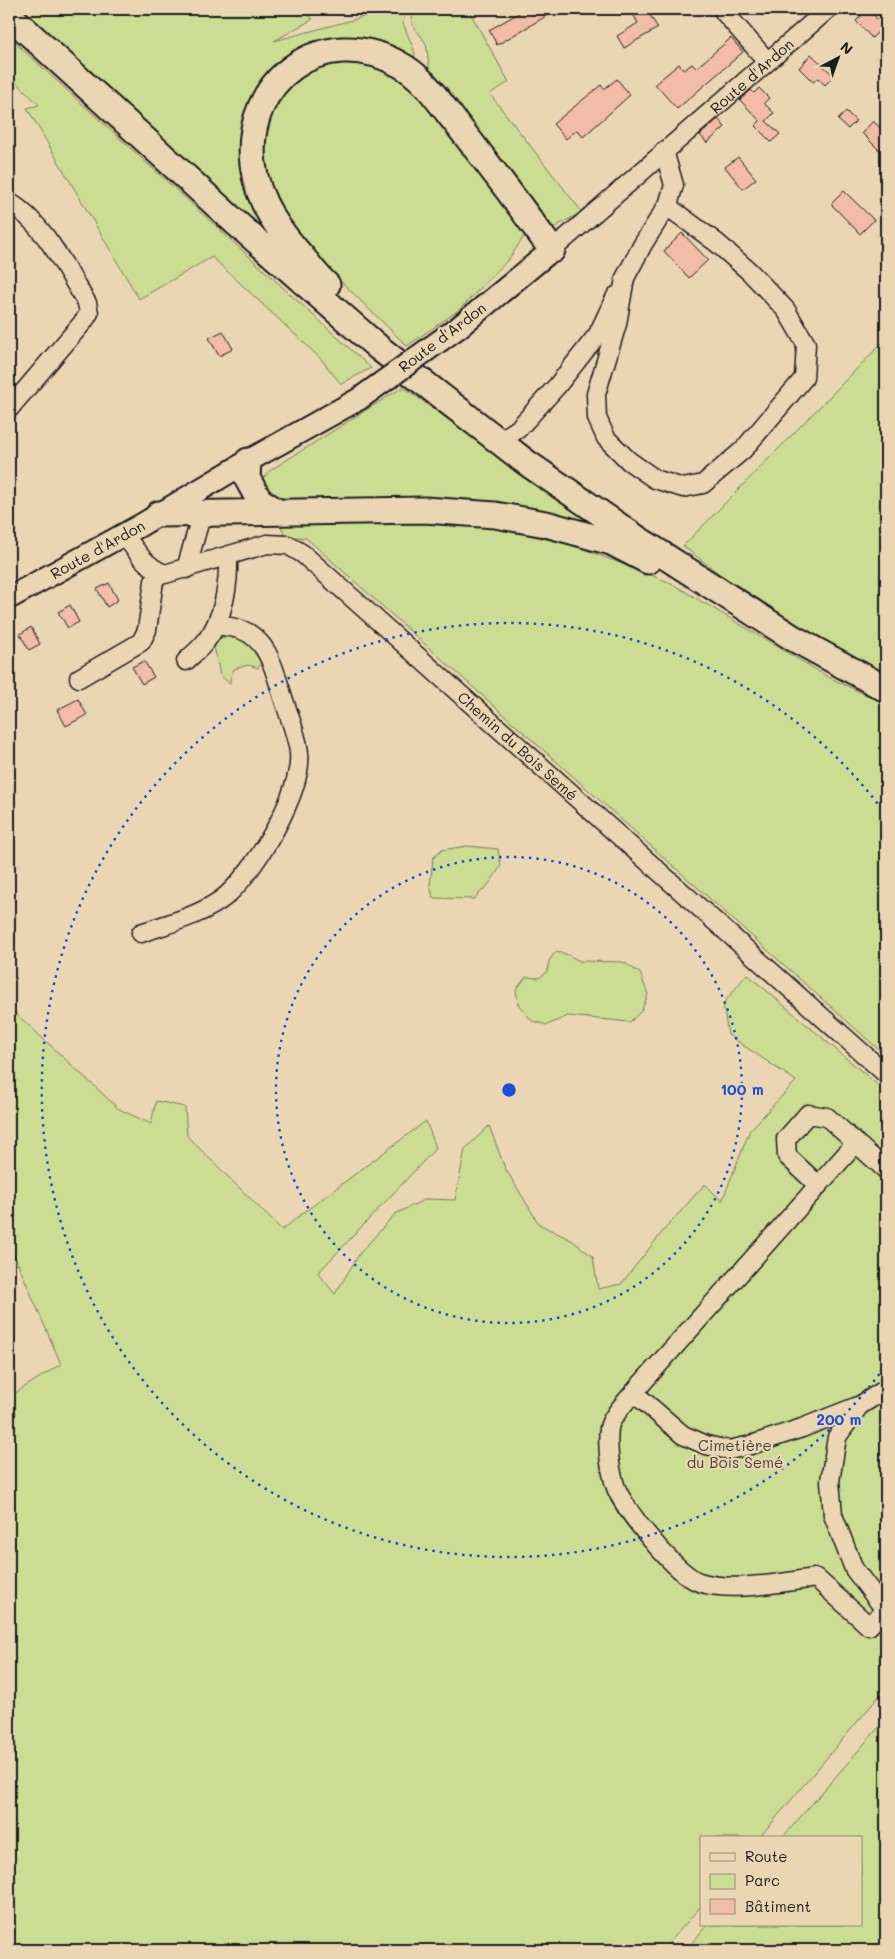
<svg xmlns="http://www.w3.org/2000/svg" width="895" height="1959" viewBox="0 0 895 1959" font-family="Mali,sans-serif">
<rect width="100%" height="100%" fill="#ebd6b4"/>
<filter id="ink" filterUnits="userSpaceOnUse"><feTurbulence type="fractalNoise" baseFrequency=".02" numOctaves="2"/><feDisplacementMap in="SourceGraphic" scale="10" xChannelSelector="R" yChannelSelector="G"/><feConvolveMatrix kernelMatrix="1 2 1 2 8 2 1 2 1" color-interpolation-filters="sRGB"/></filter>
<g filter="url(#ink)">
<path fill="#cadd92" stroke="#737c57" d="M21 9H301L313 19 274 41 393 9H406L403 23 415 53 414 60 355 41 255 103 274 247Z
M413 9H468L509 82 490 94 582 212 555 227 542 223 432 76C427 67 429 55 426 45 421 31 406 27 413 9Z
M9 37 371 368 341 384 320 358 212 257 139 299 27 108 39 105 9 75Z
M335 60 382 65 419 90 527 232 509 259 459 310 407 346 321 262 291 227 269 180 265 161 267 135 272 113 278 100 298 77Z
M886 339V674L805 629 718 573 683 546Z
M403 387 608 534 275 502 259 484 269 471Z
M279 521H469L576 546 671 583 828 677 886 704V1056L306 538 285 536Z
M237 634 245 638 262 660 258 668 248 665 234 669 230 679V684L220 675 214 646 221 638Z
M467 846 498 849 501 866 489 884 474 899 433 898 430 885 433 858 442 850Z
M555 952 566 954 580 961 623 962 640 973 648 994 642 1010 630 1022 568 1016 547 1025 532 1021 518 1004 516 990 526 977 539 978 547 972 549 961Z
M747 974 886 1092V1688L759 1838H701V1906L663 1950H9V1397L61 1364 9 1243V1007L119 1109 151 1124 156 1101 185 1107 187 1136 282 1230 303 1213 426 1121 436 1148 318 1273 335 1294 360 1253 395 1214 426 1199 455 1200 465 1149 489 1126 505 1168 539 1224 573 1241 593 1257 598 1289 621 1284 664 1230 705 1184 722 1201 750 1130 796 1081 728 1035 723 1004Z
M886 1719V1950H686L707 1925H861V1838H782Z"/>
<path fill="#f2bca6" stroke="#1c1c1c" d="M526 9H558L497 45 489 30Z
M630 9H646L658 28 624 48 617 36 638 23Z
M868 9 884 26 872 38 856 21Z
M731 38 743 52 677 109 655 84 679 64 684 70 692 64 696 68Z
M811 54 834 76 825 85 818 78 813 82 799 68Z
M617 79 630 95 583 137 577 130 566 139 553 124 601 85 604 89Z
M759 88 769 98 764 103 774 113 766 121 780 134 771 142 755 126 760 121 740 100 751 90 754 93Z
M846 111 856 121 848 129 838 120Z
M718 119 725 127 707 143 700 135Z
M873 121 886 133V142L879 150 862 133Z
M738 157 756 179 743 189 725 167Z
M844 191 874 220 860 234 831 204Z
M682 233 708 260 689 278 664 251Z
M223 331 233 349 219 356 209 338Z
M109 583 118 600 107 607 97 589Z
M70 605 79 622 68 628 58 612Z
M31 627 40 644 29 650 20 634Z
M144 661 154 677 142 684 132 667Z
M78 699 87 715 66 726 57 710Z"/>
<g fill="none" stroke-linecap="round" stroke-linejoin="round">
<defs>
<g id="minor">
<path d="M724 12 767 61"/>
<path d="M664 151 674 185 668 205 667 206 643 244 625 278 617 324 596 394 597 418 606 438 629 461 655 479 683 488 703 484 743 450 804 378 806 344 786 310 750 272 717 243 667 206"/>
<path d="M9 202C45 224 65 268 87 303L89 313 84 321 9 409"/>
<path id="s1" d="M552 250 828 9"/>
<path d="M501 440 518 429 557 386 598 334 616 296"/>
<path id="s2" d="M124 534C135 550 146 567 165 574L267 544 288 545 303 554 886 1074"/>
<path d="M186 569 202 513"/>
<path d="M186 661C193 654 201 648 206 641 224 618 229 584 228 556"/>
<path d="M79 678 141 642 147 630 154 581 159 572"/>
<path d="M141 933C169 923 204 915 227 895 256 869 303 792 299 753 298 737 286 708 281 691 274 667 266 637 239 629 232 627 224 626 216 625"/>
<path d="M886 1170 856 1143 643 1382C634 1393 611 1415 609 1428 607 1446 610 1468 615 1485 622 1508 676 1574 699 1582 732 1593 781 1582 816 1578L869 1626 886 1609"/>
<path d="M818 1185 787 1156 786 1139 808 1114 827 1117 856 1143"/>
<path d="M634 1393 683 1435 706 1445 729 1450 751 1445 802 1428 858 1406"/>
<path d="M885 1610 854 1569 833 1515 830 1481 837 1437 859 1406 886 1389"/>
</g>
<g id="major">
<path d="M459 327 552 250"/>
<path id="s3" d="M9 598 141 525 248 461 359 399"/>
</g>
<path id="highway" d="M9 15 235 222 379 348 527 463 638 539 793 638 886 689
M327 285C318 277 311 268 304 259 280 232 257 202 253 164 243 80 323 22 399 64 424 77 439 102 456 123 489 165 521 207 552 250
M248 461 247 478 259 500 276 511
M159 514 425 510 495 515 546 524 611 542 648 561"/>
</defs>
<use href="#minor" stroke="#1c1c1c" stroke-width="21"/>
<use href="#major" stroke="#1c1c1c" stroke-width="25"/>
<use href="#highway" stroke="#1c1c1c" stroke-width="29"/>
<use href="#minor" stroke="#ebd6b4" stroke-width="18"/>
<use href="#major" stroke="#ebd6b4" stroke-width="21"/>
<use href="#highway" stroke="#ebd6b4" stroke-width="25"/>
<defs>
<path id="major-bridge" d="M359 399 459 327"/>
</defs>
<use href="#major-bridge" stroke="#1c1c1c" stroke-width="25" stroke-linecap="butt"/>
<use href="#major-bridge" stroke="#ebd6b4" stroke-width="21"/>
</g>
</g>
<g fill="none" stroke="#1d4ed8" stroke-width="2.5" stroke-dasharray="2.5 5">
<circle cx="509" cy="1090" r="233"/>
<path d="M884 1368A467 467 0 1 1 884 812"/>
</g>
<g text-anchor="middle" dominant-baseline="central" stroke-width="4.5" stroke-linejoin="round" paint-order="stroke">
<g font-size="15" fill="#1c1c1c" stroke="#ebd6b4">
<text stroke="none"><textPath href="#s1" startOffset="265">Route d'Ardon</textPath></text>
<text transform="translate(442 337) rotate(-37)">Route d'Ardon</text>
<text stroke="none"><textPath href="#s3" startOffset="101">Route d'Ardon</textPath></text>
<text stroke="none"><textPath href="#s2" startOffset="491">Chemin du Bois Semé</textPath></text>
</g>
<g font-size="15" fill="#3f4334" stroke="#ebd6b4">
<text x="735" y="1445">Cimetière<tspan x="735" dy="17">du Bois Semé</tspan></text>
</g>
</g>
<circle cx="509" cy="1090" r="8" fill="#1d4ed8" stroke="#ebd6b4" stroke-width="2.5"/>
<g font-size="15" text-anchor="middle" font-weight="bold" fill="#1d4ed8" stroke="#ebd6b4" stroke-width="4.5" stroke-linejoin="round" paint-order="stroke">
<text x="742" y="1095">100 m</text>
<text x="839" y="1425">200 m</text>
</g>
<rect width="895" height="1959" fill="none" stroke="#ebd6b4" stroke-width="30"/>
<rect x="15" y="15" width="865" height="1929" fill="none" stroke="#1c1c1c" stroke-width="2" filter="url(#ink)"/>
<rect x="700" y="1836" width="162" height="90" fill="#ebd6b4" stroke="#988c77"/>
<rect x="710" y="1853" width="25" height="8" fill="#ebd6b4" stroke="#988c77"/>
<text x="745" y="1862" font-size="15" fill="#1c1c1c">Route</text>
<rect x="710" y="1874" width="25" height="15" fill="#cadd92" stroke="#988c77"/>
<text x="745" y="1886" font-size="15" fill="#1c1c1c">Parc</text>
<rect x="710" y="1899" width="25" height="15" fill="#f2bca6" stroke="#988c77"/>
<text x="745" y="1912" font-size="15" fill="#1c1c1c">Bâtiment</text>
<g transform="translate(838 58) rotate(41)" stroke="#ebd6b4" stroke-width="4" paint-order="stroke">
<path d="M0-4L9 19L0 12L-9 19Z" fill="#1c1c1c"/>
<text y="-8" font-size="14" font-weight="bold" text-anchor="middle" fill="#1c1c1c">N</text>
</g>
</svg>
